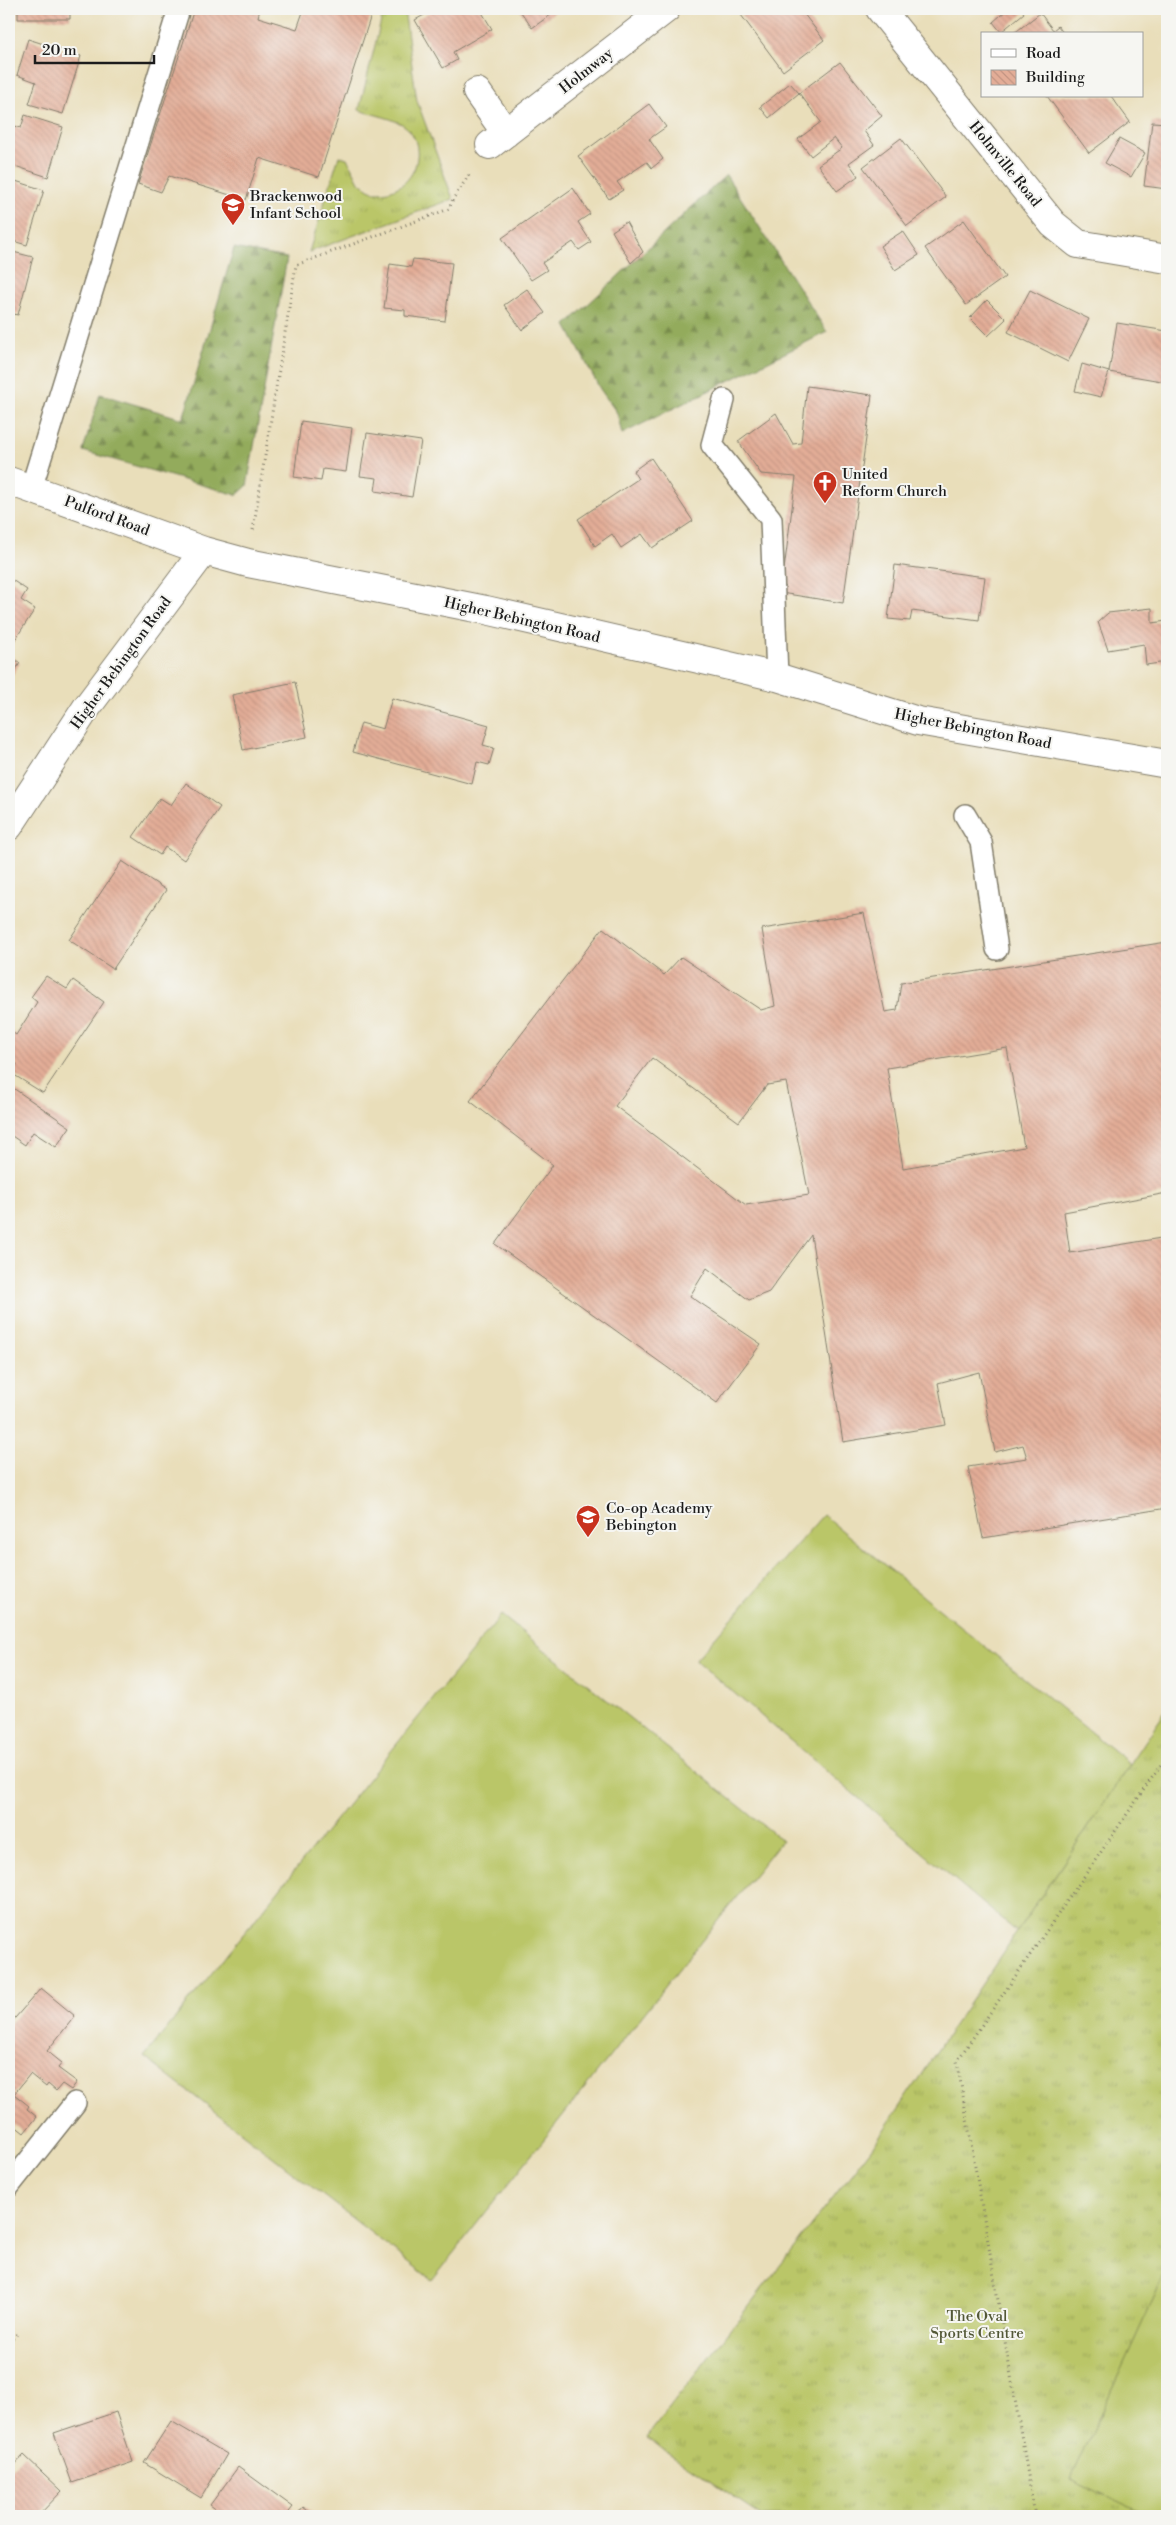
<svg xmlns="http://www.w3.org/2000/svg" width="1176" height="2525" viewBox="0 0 1176 2525" font-family="'Libre Bodoni',serif">
<defs>
<pattern id="grass-tufts" width="24" height="20" patternUnits="userSpaceOnUse" patternTransform="scale(1.25)"><rect width="24" height="20" fill="#bac668"/><path d="M3 7l-1-3M5 7V3M7 7l1-3M15 17l-1-3M17 17v-4M19 17l1-3" fill="none" stroke="#9faa5a"/></pattern>
<pattern id="forest-firs" width="22" height="20" patternUnits="userSpaceOnUse" patternTransform="scale(1.25)"><rect width="22" height="20" fill="#93ab5c"/><path d="M5 1l3.5 6h-7zM16 11l3.5 6h-7z" fill="#778a4b"/></pattern>
<pattern id="building-back-hatch" width="6" height="6" patternUnits="userSpaceOnUse" patternTransform="scale(1.25)"><rect width="6" height="6" fill="#e3ad97"/><path d="M-1 5l2 2M0 0l6 6M5-1l2 2" fill="none" stroke="#c29482"/></pattern>
</defs>
<rect width="100%" height="100%" fill="#f6f6f2"/>
<filter id="ink" filterUnits="userSpaceOnUse"><feTurbulence type="fractalNoise" baseFrequency=".02" numOctaves="2"/><feDisplacementMap in="SourceGraphic" scale="10" xChannelSelector="R" yChannelSelector="G"/><feConvolveMatrix kernelMatrix="1 2 1 2 8 2 1 2 1" color-interpolation-filters="sRGB"/></filter>
<filter id="wash" filterUnits="userSpaceOnUse"><feTurbulence type="fractalNoise" baseFrequency=".0096" numOctaves="4" result="noise"/><feDisplacementMap in="SourceGraphic" scale="20" xChannelSelector="R" yChannelSelector="G"/><feGaussianBlur stdDeviation="1.12" result="paint"/><feColorMatrix in="noise" values="0 0 0 0 0 0 0 0 0 0 0 0 0 0 0 0 0 1.4 0 .05"/><feComposite in="paint" operator="in"/></filter>
<g filter="url(#wash)">
<rect width="100%" height="100%" fill="#e9deba"/>
<path fill="url(#grass-tufts)" stroke="#6b7142" d="M384 9H404L417 101 453 199 309 252 339 156 347 158 359 182 374 192C382 192 389 192 396 188 419 178 425 143 406 127 398 119 370 114 359 110Z
M1167 1709V2516H763L646 2438 873 2146Z"/>
<path fill="url(#forest-firs)" stroke="#58643c" d="M726 175 827 332 622 434 617 413 600 389 566 325Z
M234 248 287 258 247 486 237 495 83 451 100 394 183 419Z"/>
<path fill="#bac668" stroke="#6b7142" d="M823 1515 1130 1764 1017 1932 695 1660Z
M501 1615 782 1840 432 2280 144 2057Z
M1167 2269V2516H1149L1071 2479Z"/>
<g id="blocks">
<path fill="url(#building-back-hatch)" fill-rule="evenodd" d="M18 9H70V19H18Z
M194 9H260L258 17 297 29 304 9H373L319 177 259 158 246 200 169 176 161 192 138 184Z
M435 9H480L492 29 453 52 457 60 443 68 415 20Z
M519 9H559L532 28Z
M749 9H800L824 40 783 71 741 15Z
M1008 9H1021L1024 13 1001 32 993 22Z
M1040 13 1053 30 1058 26 1064 34H1013Z
M28 39 81 56 63 114 29 104 36 82 17 75Z
M840 62 882 116 864 131 874 145 849 163 858 176 837 191 818 165 842 148 834 138 811 156 798 139 821 122 799 93Z
M790 83 799 93 769 118 760 107Z
M1047 96H1111L1130 122 1089 153Z
M649 104 666 127 649 139 663 159 652 168 647 162 617 182 623 190 609 199 578 156Z
M25 115 63 127 48 177 9 164V124L21 128Z
M1152 122 1167 123V189L1144 186Z
M901 138 946 197 907 226 863 167Z
M1119 139 1145 153 1131 177 1105 163Z
M9 179 44 190 27 245 9 240Z
M573 188 590 214 578 222 591 242 579 250 573 242 542 263 547 270 531 280 502 238Z
M964 220 1005 277 966 305 925 248Z
M626 222 643 252 631 263 612 231Z
M903 231 919 255 895 270 880 246Z
M9 251 33 257 18 315 9 313Z
M413 259 452 263 445 321 405 316V310L384 308 390 264 411 267Z
M527 289 545 313 522 330 504 305Z
M1030 290 1089 319 1068 362 1008 332Z
M987 300 1006 319 988 336 970 318Z
M1117 323 1167 331V382L1109 372Z
M1082 364 1109 372 1101 397 1075 391Z
M807 386 872 395 843 603 781 593 796 477 761 474 738 441 776 413 793 444 801 443Z
M301 421 352 428 346 472 323 469 321 481 294 477Z
M367 433 421 441 412 497 375 491 377 478 360 476Z
M651 458 693 521 652 548 642 534 621 548 612 534 595 546 578 519 638 479 633 471Z
M895 565 985 577 979 620 912 611 910 621 888 619Z
M9 578 27 590 21 600 35 609 9 649Z
M1152 608V623L1167 621V662L1146 665 1144 644 1108 650 1098 622 1108 613Z
M9 655 20 663 9 680Z
M295 682 307 737 243 750 232 695Z
M392 698 489 725 483 745 494 748 489 765 477 762 472 784 353 752 361 723 383 729Z
M186 783 220 807 184 860 165 847 160 855 133 837 160 798 171 805Z
M122 861 166 890 113 969 69 940Z
M864 913 885 1012 897 1010 901 983 1167 942V1193L1064 1212 1070 1253 1167 1237V1508L983 1538 968 1467 1027 1458 1023 1445 995 1452 979 1372 938 1383 946 1425 843 1442 811 1235 769 1292 749 1300 707 1268 690 1296 761 1344 717 1403 495 1244 553 1165 470 1101 603 928 664 975 681 957 761 1010 775 1006 762 929ZM1007 1048 1024 1147 903 1168 887 1068ZM652 1058 739 1122 767 1085 786 1082 809 1195 746 1205 615 1106Z
M46 976 67 989 73 980 104 1002 43 1093 11 1073 17 1064 9 1059V1030L16 1035 37 1002 31 997Z
M13 1088 70 1127 56 1147 33 1132 25 1145 9 1134V1095Z
M41 1988 75 2016 47 2051 62 2063 58 2068 77 2082 71 2090 62 2084 56 2091 48 2084 46 2087 30 2074 14 2094 29 2106 27 2109 37 2117 24 2133 14 2125 12 2128 9 2126V2025Z
M116 2412 133 2462 72 2483 54 2433Z
M171 2421 227 2454 201 2498 144 2463Z
M24 2455 62 2491 38 2516H9V2471Z
M238 2467 293 2507 286 2516H225L210 2505Z
M303 2507 315 2516H296Z"/>
</g>
</g>
<g filter="url(#ink)">
<use href="#blocks" fill-opacity="0" stroke="#827d6b" stroke-width="1"/>
<g fill="none" stroke-linecap="round" stroke-linejoin="round">
<defs>
<path id="service" d="M724 400 712 445 771 519 777 677
M31 489 179 9
M965 815 981 842 997 949
M9 2186 75 2103"/>
<path id="minor" d="M880 9 1053 224 1078 244 1167 259
M477 92 506 133
M490 145 666 9
M9 481 204 551
M9 826 87 707 204 551 248 563 486 610 777 677 918 721 1167 764"/>
</defs>
<use href="#service" stroke="#827d6b" stroke-width="24"/>
<use href="#minor" stroke="#827d6b" stroke-width="30"/>
<path stroke="#827d6b" stroke-width="3" stroke-dasharray="1 4" stroke-linecap="butt" d="M253 530 296 265 449 209 453 199 471 172
M9 2342 18 2333
M1035 2516 957 2061 1167 1756"/>
<use href="#service" stroke="#fff" stroke-width="21"/>
<use href="#minor" stroke="#fff" stroke-width="28"/>
</g>
</g>
<defs>
<symbol id="school-pin" viewBox="-11 -11 22 30"><path d="M0 17L-7.5 6A9.5 9.5 0 1 1 7.5 6Z" fill="#c8321e" stroke="#f6f6f2"/><path d="M0-5L7-2L0 1L-7-2ZM-4 1L0 2.5L4 1V4Q0 6-4 4Z" fill="#fff"/></symbol>
<symbol id="church-pin" viewBox="-11 -11 22 30"><path d="M0 17L-7.5 6A9.5 9.5 0 1 1 7.5 6Z" fill="#c8321e" stroke="#f6f6f2"/><path d="M-1.2-6h2.4v3.5h3.3v2.4h-3.3V6h-2.4V-.1h-3.3v-2.4h3.3Z" fill="#fff"/></symbol>
</defs>
<g fill-rule="evenodd">
<use href="#school-pin" x="219" y="191" width="28" height="38"/>
<use href="#church-pin" x="811" y="469" width="28" height="38"/>
<use href="#school-pin" x="574" y="1503" width="28" height="38"/>
</g>
<g text-anchor="middle" dominant-baseline="central" stroke-width="4" stroke-linejoin="round" paint-order="stroke">
<g font-size="15" fill="#1c1c1c" stroke="#f6f6f2">
<text transform="translate(586 71) rotate(-38)">Holmway</text>
<text transform="translate(1005 164) rotate(51)">Holmville Road</text>
<text transform="translate(107 516) rotate(20)">Pulford Road</text>
<text transform="translate(522 620) rotate(13)">Higher Bebington Road</text>
<text transform="translate(121 663) rotate(-54)">Higher Bebington Road</text>
<text transform="translate(973 729) rotate(11)">Higher Bebington Road</text>
</g>
<g font-size="15" fill="#1c1c1c" stroke="#f6f6f2" text-anchor="start">
<text x="250" y="196">Brackenwood<tspan x="250" dy="17">Infant School</tspan></text>
<text x="842" y="474">United<tspan x="842" dy="17">Reform Church</tspan></text>
<text x="606" y="1508">Co-op Academy<tspan x="606" dy="17">Bebington</tspan></text>
</g>
<g font-size="15" fill="#535837" stroke="#f6f6f2">
<text x="977" y="2316">The Oval<tspan x="977" dy="17">Sports Centre</tspan></text>
</g>
</g>
<rect width="1176" height="2525" fill="none" stroke="#f6f6f2" stroke-width="30"/>
<rect x="981" y="32" width="162" height="65" fill="#f6f6f2" stroke="#9f9f9c"/>
<rect x="991" y="49" width="25" height="8" fill="#ffffff" stroke="#9f9f9c"/>
<text x="1026" y="58" font-size="15" fill="#1c1c1c">Road</text>
<rect x="991" y="70" width="25" height="15" fill="url(#building-back-hatch)" stroke="#9f9f9c"/>
<text x="1026" y="82" font-size="15" fill="#1c1c1c">Building</text>
<path d="M35 55v8h119v-8" fill="none" stroke="#1c1c1c" stroke-width="2.5"/>
<text x="42" y="55" font-size="15" fill="#1c1c1c" stroke="#f6f6f2" stroke-width="4" paint-order="stroke">20 m</text>
</svg>
